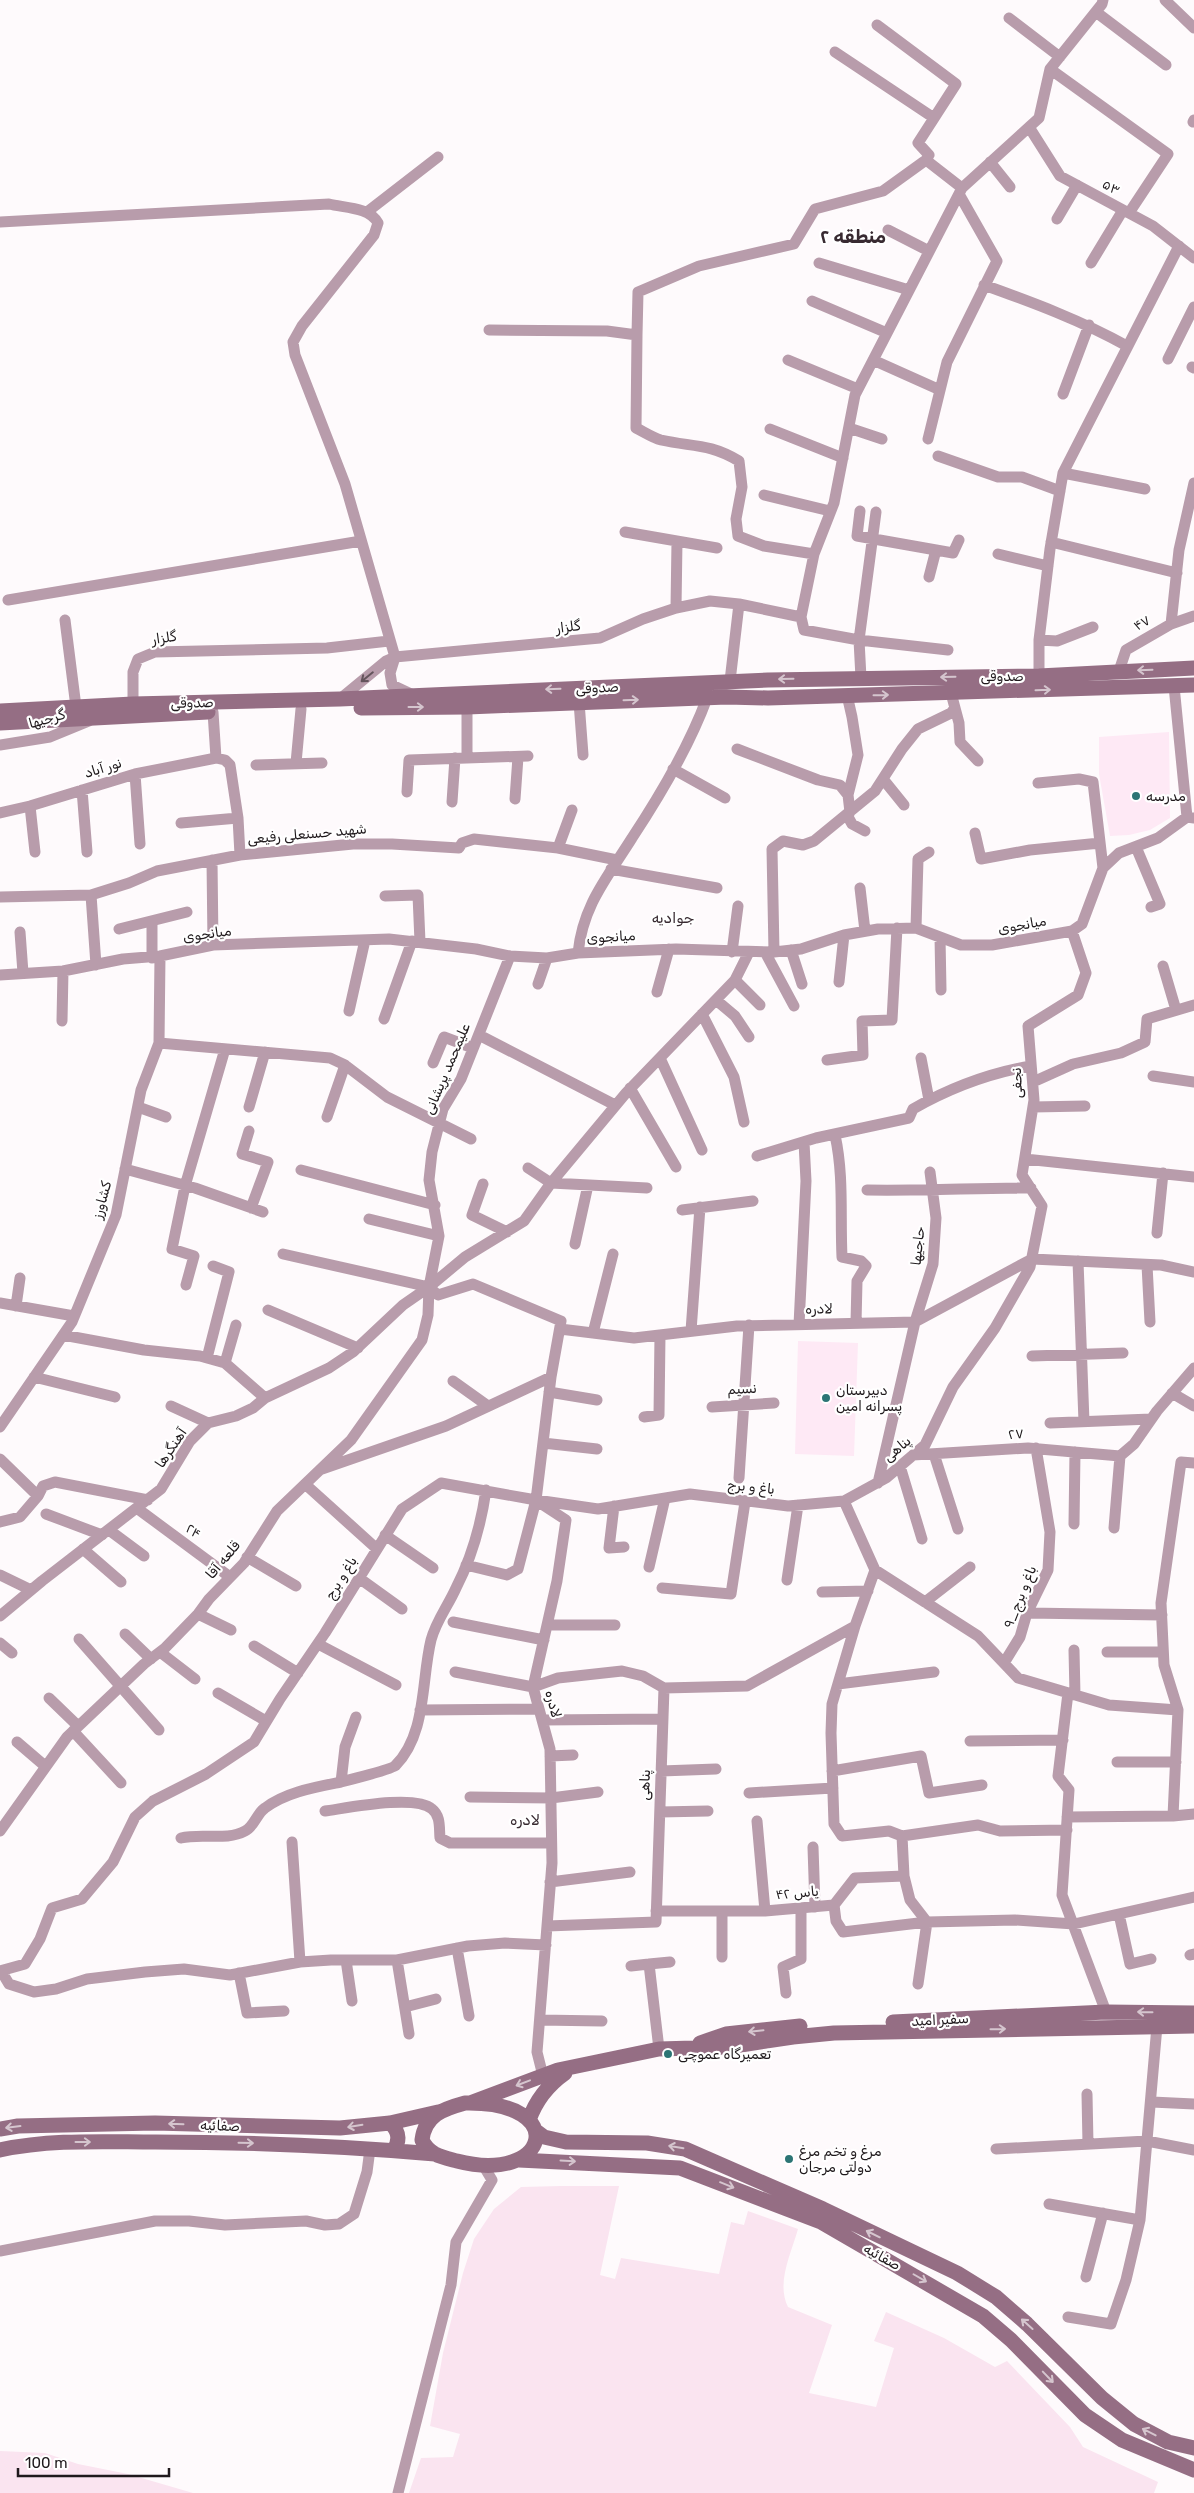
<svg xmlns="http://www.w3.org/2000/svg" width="1194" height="2493" viewBox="0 0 1194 2493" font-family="Rubik,'Noto Sans Arabic',sans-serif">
<rect width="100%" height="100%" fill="#fefafc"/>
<path fill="#fee9f5" d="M1169 732 1170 818 1150 830 1129 835 1110 836 1099 774V737Z
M798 1341 858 1343 854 1456 795 1454Z"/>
<path fill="#fae4f0" d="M561 2186H619L600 2275 615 2279 621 2258 719 2274 731 2222 744 2225 748 2211 798 2229C791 2254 776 2283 788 2307L832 2325 809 2393 876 2407 894 2348 874 2341 886 2312 944 2338 995 2367 1007 2361 1070 2427 1083 2447 1158 2482 1154 2493H409L421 2458 453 2457 460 2434 430 2426 443 2353 463 2273 474 2239 494 2209 521 2187Z
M0 2451 45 2453 78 2464 128 2474 193 2493H0Z"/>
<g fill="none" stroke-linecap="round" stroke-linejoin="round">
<path stroke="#b89cab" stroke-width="11" d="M1103 0 1102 4 1050 69 1039 118 1029 127 1060 176 1153 226 1194 258
M1165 0 1194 28
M1096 12 1166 65
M1009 18 1060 57
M877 25 956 84 918 143 929 155 926 160 962 188
M835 52 934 118
M1050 69 1168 154 1129 213
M1193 122 1194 120
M990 162 1010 187
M367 212 438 157
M1057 219 1077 185
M0 222 329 204C345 208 369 207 378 223L374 235 302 326 293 342 295 355 345 484 395 657 390 673 392 685 411 694
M888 230 929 251
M819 263 909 290
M1091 263 1123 210
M984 285C1034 303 1080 320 1127 346
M812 301 887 333
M489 330 607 331 637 335 636 428C644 432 653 438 661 440 692 447 709 443 739 461L742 487 736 519 738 536 764 546 814 554
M637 335 638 292 699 266 794 244 815 209 883 191 926 160
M1168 359 1194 307
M788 360 858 389
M873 360 940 390
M1192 367 1194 368
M1063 394 1089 325
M849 428 882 439
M770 429 843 458
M928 439 947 362 997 261 959 194
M938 456 998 477H1022L1060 491
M1063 473 1145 489
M764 495 830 511
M860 511 857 536 953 553 959 540
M625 532 717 548
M1051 542 1177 573
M998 554 1048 566
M929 577 936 550
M8 600 361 541
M676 608 677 541
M801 617 804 630 859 640 948 650
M65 620 76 707
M1171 624 1179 550 1194 483
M1039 640 1057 641 1093 627
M1119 671 1126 650 1171 624 1194 616
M1039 676V640L1050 549 1063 473 1179 246
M861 678 859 640 876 512
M730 681 739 604 801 617 814 554 834 503 855 395 962 188 1039 118
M1174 686 1187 817
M951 693 959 723 960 742 978 761
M847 695 852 717 858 755 848 795
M340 699 386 661 395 657 600 638 643 619 676 608 710 601 739 604
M579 702 583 755
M133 704V672L138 659 155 652 327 648 389 641
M467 707V758
M213 712 216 758 225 760 230 765 238 818 240 855
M0 745 50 737 89 721
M737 749 818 780 840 785 848 795 850 812
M296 763 301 709
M256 765 322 763
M673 769 725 798
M135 774 140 844
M883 779 904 805
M1038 783 1079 779 1093 782 1103 868
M82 790 87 852
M407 792 409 760 528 756
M515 799 518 757
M452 802 455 758
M30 806 35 852
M0 813 30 806 135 774 216 758
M847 815 852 824 865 831
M181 823 238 818
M975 833 981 859 1030 850 1100 843
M1136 847 1160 904 1151 907
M558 848 572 810
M212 860 213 945
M611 869 717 888
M860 888 865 931
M91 895 96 965
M385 896 418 895 420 942
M0 897 91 895 129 883 157 871 240 855 353 844H392L459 848 462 843 474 839 558 848 617 860
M152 922V958
M916 928 918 859 929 852
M119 929 187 912
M20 932 23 973
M940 937 941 990
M791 950 802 984
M732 952 738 906
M765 952 794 1006
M774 952 772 849 783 841 803 845 814 841 875 791 902 749 918 729 951 713 955 708
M578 953C583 905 607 878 632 838 661 794 689 747 707 698
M1163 966 1176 1010
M0 975 63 971 123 959 160 956 213 945 389 939 476 949 510 956 547 958 578 953 676 949 774 952 801 949 844 935 878 929 916 928 961 945H992L1072 931 1082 924 1103 868 1119 853 1158 838 1187 817 1194 818
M735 980 760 1005
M839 982 844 935
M538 984 547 958
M657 992 669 949
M716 1000 735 1016 749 1037
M349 1011 365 940
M702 1014 734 1077 744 1122
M384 1019 412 941
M62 1021 63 971
M479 1035 615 1105
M159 1043 330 1058 345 1065 387 1097 471 1139
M660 1058 702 1150
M921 1058 929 1100
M827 1060 863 1055 862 1021 892 1020 897 928
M433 1063 444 1037 473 1048
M1153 1076 1194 1082
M1033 1082 1073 1064 1121 1053 1145 1042 1147 1019 1194 1005
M630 1088 676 1167
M138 1107 166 1117
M249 1107 265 1052
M1033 1107 1085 1106
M327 1117 345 1065
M249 1131 242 1154 268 1162 251 1208
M835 1135C844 1176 840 1215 842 1257L861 1261 866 1266 857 1281 856 1323
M757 1156 816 1138 909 1118 913 1109C950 1088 990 1073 1031 1066
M1025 1159 1194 1177
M528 1168 551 1183 647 1188
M125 1169 195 1188 263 1212
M301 1170 435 1205
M483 1184 472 1215 507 1232
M867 1190C922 1191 976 1188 1031 1188
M682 1210 753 1201
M369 1219 439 1236
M1157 1233 1163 1173
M575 1244 588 1185
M283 1254 429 1287
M1032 1259 1161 1265 1194 1272
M1078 1261 1084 1422
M1147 1265 1150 1322
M186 1285 194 1256 172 1249 185 1186 225 1049
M429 1287 438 1295 473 1284 561 1321 551 1377 536 1500 518 1569 507 1575 466 1565
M0 1303 74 1316
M16 1306 20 1278
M268 1310 358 1348
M915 1322 933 1264 936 1218 930 1172
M915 1322 1032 1259
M799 1325 806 1181 804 1142
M560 1329 634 1338 737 1326 915 1322 878 1483
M691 1331 700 1207
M593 1333 613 1254
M63 1335 144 1350 200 1356 225 1363 265 1398
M1032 1356 1123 1353
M207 1358 229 1272 213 1266
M225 1363 236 1325
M34 1377 115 1397
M453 1381 488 1406
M549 1392 597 1400
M1172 1393 1194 1406
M171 1406 208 1423
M712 1407 774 1403
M644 1417 659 1415 660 1335
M1050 1423 1151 1419
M0 1427 72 1322 116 1215 141 1090 159 1043 160 956
M543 1443 597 1449
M934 1454 958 1529
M913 1455 1028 1448 1120 1456
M0 1459 38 1496
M900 1466 922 1539
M322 1469 446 1426 551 1377
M739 1478 749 1325
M305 1484 377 1549
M540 1503 566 1520 557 1581 533 1687 550 1749 552 1863 537 2052 543 2076
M614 1506 609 1548 624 1547
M138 1509 230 1577
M46 1514 102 1535
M0 1522 20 1517 38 1496 43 1486 55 1482 148 1500
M1074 1524 1075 1452
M1114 1528 1120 1456 1134 1444 1157 1411 1194 1368
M109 1530 144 1556
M385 1535 433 1568
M83 1549 121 1582
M247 1557 296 1586
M649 1567 665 1498
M875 1570 978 1636 1018 1678 1109 1705 1178 1710 1164 1665 1161 1603 1181 1462 1194 1463
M0 1575 31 1590
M359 1578 402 1609
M787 1580 798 1505
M662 1588 731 1594 745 1502
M822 1592 868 1591
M925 1602 970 1567
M1027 1613 1162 1615
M198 1614 231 1630
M0 1616 42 1581 161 1489 190 1441 208 1423 236 1416 253 1408 265 1398 329 1368 353 1352 403 1305 429 1287 465 1257 524 1221 551 1183 626 1093 735 980 749 952
M453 1622 544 1640
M547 1625H615
M855 1626 832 1704 831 1733 834 1824 842 1836 889 1831 902 1836 904 1876
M125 1634 151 1659
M79 1639 159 1730
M0 1643 12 1653
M318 1644 396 1685
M254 1646 298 1673
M1074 1650 1075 1695
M160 1652 195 1679
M1107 1652H1163
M1004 1663 1020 1637 1027 1613 1048 1570 1050 1532 1036 1448
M455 1672 533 1687 558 1678 622 1671 643 1676 664 1688
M838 1684 934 1672
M218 1693 266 1721
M1068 1693 1058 1776 1069 1790 1062 1895 1106 2012
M49 1698 78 1726
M420 1710 539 1709
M1178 1710 1173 1816 1194 1814
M356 1717 345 1747 341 1782C349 1780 393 1769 395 1766 427 1734 421 1681 431 1640 436 1621 448 1606 456 1588 472 1557 481 1525 486 1490
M542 1720 663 1719
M73 1731 121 1783
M970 1741 1063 1740
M17 1742 45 1766
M550 1756 573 1755
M1117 1762H1176
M661 1771 716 1769
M832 1771 921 1756 929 1793 982 1785
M749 1793 833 1788
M470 1797 551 1798 598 1792
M325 1811C347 1808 415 1794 432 1809 441 1816 439 1828 440 1838L450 1843H551
M660 1812 708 1811
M1067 1817 1173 1816
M757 1821 765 1911
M0 1831 67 1737 144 1664 165 1648 198 1614 209 1599 244 1563 277 1511 351 1440 422 1340 428 1315 429 1287 439 1236 429 1180 432 1152 443 1109 461 1079 510 956
M902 1836 978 1825 1000 1831 1067 1830
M181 1838C201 1833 227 1841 245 1831 254 1827 257 1813 265 1808 286 1792 316 1787 341 1782
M292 1842 300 1962
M813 1847 815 1907
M550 1882 630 1872
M834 1905 836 1921 843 1932 927 1922 918 1984
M656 1911H765L834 1905 855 1878 904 1876 910 1900 927 1922 1015 1920 1074 1924 1194 1897
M1119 1914 1130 1964 1151 1959
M547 1926 656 1922 664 1688 747 1686 855 1626 875 1570 844 1501 886 1478 925 1445 953 1387 995 1328 1030 1267 1042 1206 1022 1175 1034 1100 1028 1026 1078 995 1086 973 1072 931
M457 1948 469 2016
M1190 1955 1194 1954
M722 1957V1911
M346 1960 352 2001
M397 1960 409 2034
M631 1966 649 1964
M0 1971 25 1964 40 1939 52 1908 82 1899 113 1862 135 1817 153 1801 206 1774 254 1742 280 1699 325 1633 402 1509 441 1483 536 1500 598 1509 690 1494 788 1506 844 1501
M1 1971 9 1984 34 1992 56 1989 87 1979 145 1972 184 1969 230 1975 300 1962 331 1960H397L468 1946 505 1943 546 1945
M239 1973 247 2013 284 2011
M786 1993 783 1967 801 1959V1908
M405 2007 436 1999
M540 2020 602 2021
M659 2049 649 1964 670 1962
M1087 2094 1088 2144
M1152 2102 1194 2104
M996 2149 1147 2141 1194 2150
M1049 2204 1140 2220
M0 2251 155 2221H189L225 2225 306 2221 325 2225 339 2224 354 2214 367 2172 370 2149
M1086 2277 1103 2213
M1068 2317 1111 2324 1126 2280 1140 2220 1157 2026
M398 2493 451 2285 456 2242 492 2180 483 2165"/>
<path stroke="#956e84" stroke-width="15" d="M361 708 467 707 727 697 768 698 1194 685
M0 711 133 704 340 699 768 680 1039 676 1194 668
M0 723 208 712
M893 2022 1106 2012 1194 2013
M700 2043 726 2034 800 2026
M465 2103C572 2101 549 2185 457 2161 442 2157 429 2155 422 2140 425 2115 443 2109 465 2103Z
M470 2103 558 2070 659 2049 728 2047 793 2037 834 2033 1194 2026
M529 2120C536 2100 548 2085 565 2073
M390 2123C399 2131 400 2140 394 2150
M0 2129 18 2126 155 2123 340 2128 390 2123 438 2112
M536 2131 544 2137 566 2142 647 2143 685 2149 823 2209 957 2273 996 2297 1027 2324 1102 2398 1134 2424 1168 2442 1194 2448
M0 2150C51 2139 103 2142 155 2142 249 2142 342 2146 435 2154
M519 2160 680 2168 821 2222 983 2316 1011 2340 1085 2415 1122 2440 1194 2470"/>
</g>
<defs><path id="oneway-shaft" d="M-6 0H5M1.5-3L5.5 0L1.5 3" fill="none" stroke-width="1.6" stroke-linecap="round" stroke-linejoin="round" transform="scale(1.25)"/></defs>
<g stroke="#d5c5ce">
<use href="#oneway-shaft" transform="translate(1145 670) rotate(178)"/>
<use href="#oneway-shaft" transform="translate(948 677) rotate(179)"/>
<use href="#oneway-shaft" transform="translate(786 679) rotate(179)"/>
<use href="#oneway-shaft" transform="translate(553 689) rotate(178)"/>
<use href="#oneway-shaft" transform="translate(1043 690) rotate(-2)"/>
<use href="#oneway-shaft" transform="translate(881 695) rotate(-1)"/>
<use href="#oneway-shaft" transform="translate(631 700) rotate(-2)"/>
<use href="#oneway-shaft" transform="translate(416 707)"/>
<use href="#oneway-shaft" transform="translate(1145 2012) rotate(-179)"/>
<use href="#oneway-shaft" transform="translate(998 2029) rotate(-1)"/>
<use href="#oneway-shaft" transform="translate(756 2031) rotate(174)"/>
<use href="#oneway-shaft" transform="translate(523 2083) rotate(159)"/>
<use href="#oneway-shaft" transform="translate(176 2124) rotate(-178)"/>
<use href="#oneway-shaft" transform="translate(355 2126) rotate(171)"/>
<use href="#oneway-shaft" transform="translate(13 2127) rotate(173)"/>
<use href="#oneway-shaft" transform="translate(83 2142)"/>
<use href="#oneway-shaft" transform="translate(246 2143) rotate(1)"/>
<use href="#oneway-shaft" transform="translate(676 2147) rotate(-171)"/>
<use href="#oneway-shaft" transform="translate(568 2161) rotate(3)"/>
<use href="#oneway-shaft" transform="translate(727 2185) rotate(22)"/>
<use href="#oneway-shaft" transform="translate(873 2234) rotate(-154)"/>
<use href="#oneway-shaft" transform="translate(920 2278) rotate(30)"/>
<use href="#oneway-shaft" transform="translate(1027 2324) rotate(-138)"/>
<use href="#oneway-shaft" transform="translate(1048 2377) rotate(46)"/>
<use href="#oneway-shaft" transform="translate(1149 2432) rotate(-153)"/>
</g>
<use stroke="#64545c" href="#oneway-shaft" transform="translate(367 677) rotate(141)"/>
<g fill="#2c7575" stroke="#fff" stroke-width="2">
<circle cx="1136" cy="796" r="5"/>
<circle cx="826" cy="1398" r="5"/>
<circle cx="668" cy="2054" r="5"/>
<circle cx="789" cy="2159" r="5"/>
</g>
<g text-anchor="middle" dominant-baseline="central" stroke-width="4.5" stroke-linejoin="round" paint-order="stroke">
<g font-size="14" fill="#1f191c" stroke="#fff">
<text transform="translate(1111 187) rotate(28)">۵۳</text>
<text transform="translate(1142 623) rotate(-30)">۴۷</text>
<text transform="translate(568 627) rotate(-7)">گلزار</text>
<text transform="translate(164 638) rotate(-8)">گلزار</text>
<text x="1002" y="676">صدوقی</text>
<text transform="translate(597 688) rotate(-3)">صدوقی</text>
<text transform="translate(192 703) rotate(-1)">صدوقی</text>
<text transform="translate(47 719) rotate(-16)">گرجیها</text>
<text transform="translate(103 768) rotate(-17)">نور آباد</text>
<text transform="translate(307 834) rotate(-5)">شهید حسنعلی رفیعی</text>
<text transform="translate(1022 925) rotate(-10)">میانجوی</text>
<text transform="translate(207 934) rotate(-8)">میانجوی</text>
<text transform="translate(611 937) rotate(-3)">میانجوی</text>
<text transform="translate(447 1069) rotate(-67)">علیمحمد پریشانی</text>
<text transform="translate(1017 1083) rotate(-93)">نجفی</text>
<text transform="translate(102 1200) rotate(-75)">کشاورز</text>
<text transform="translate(918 1246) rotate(-84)">حاجیها</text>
<text transform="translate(819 1309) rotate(-1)">لادره</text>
<text transform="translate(742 1389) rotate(-3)">نسیم</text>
<text transform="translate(1016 1434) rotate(-3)">۲۷</text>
<text transform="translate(171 1448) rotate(-56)">آهنگرها</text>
<text transform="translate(897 1449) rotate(-40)">پناهی</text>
<text transform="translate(751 1487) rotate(6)">باغ و برج</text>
<text transform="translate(193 1531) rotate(37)">۲۴</text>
<text transform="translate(223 1560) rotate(-50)">قلعه آقا</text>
<text transform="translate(341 1578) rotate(-58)">باغ و برج</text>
<text transform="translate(1020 1597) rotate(-68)">۹_باغ و برج</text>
<text transform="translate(553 1704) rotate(75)">لادره</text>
<text transform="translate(645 1785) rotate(-88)">پناهی</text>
<text transform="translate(797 1893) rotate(-5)">یاس ۴۲</text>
<text transform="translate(940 2020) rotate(-3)">سفیر امید</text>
<text transform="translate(220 2126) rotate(2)">صفائیه</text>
<text transform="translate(882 2257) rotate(29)">صفائیه</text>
</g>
<g font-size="14" fill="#1f191c" stroke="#fff" text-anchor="start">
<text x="1146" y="796">مدرسه</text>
<text x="836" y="1390">دبیرستان<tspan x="836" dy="16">پسرانه امین</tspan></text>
<text x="678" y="2054">تعمیرگاه عموچی</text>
<text x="799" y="2151">مرغ و تخم مرغ<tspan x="799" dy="16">دولتی مرجان</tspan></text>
</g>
<g font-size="15" fill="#382a31" stroke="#fff">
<text x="673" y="918">جوادیه</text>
<text x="525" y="1820">لادره</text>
</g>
<g font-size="19" font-weight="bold" fill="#382a31" stroke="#fff">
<text x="853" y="236">منطقه ۲</text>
</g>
</g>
<path d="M18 2468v8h151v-8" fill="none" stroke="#1f191c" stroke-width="2.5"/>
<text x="25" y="2468" font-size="15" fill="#1f191c" stroke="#ffffff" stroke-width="4" paint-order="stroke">100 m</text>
</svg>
